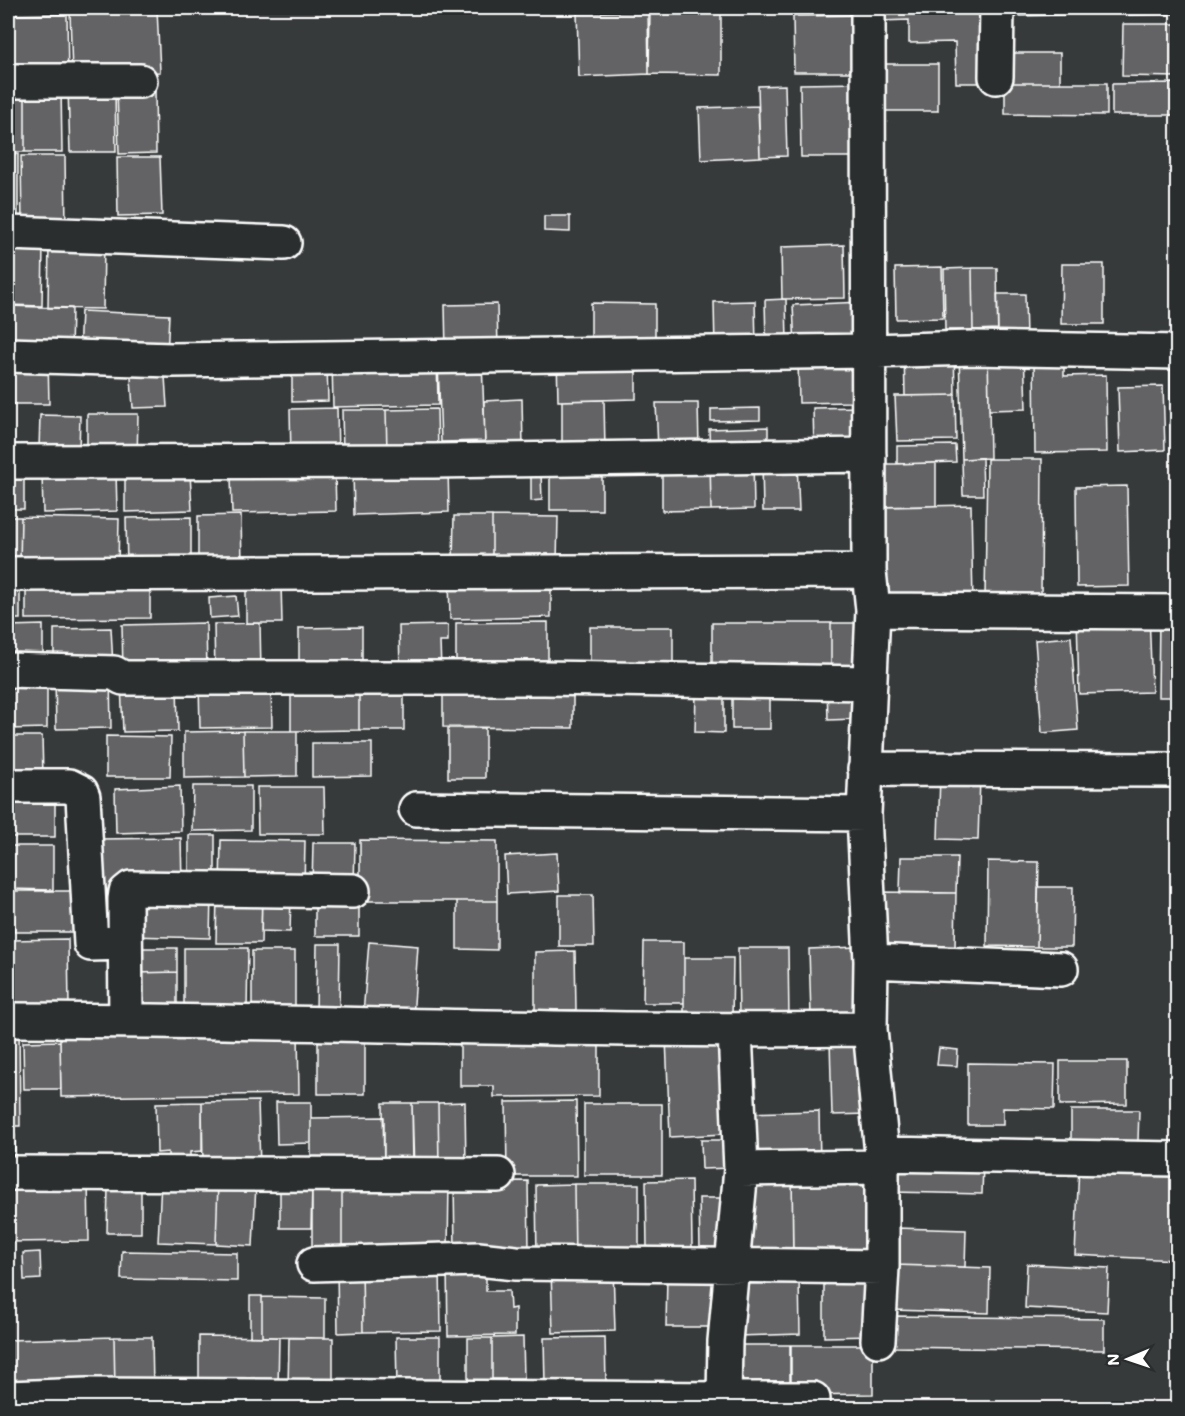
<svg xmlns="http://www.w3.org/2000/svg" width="1185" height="1416" viewBox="0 0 1185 1416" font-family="Mali,sans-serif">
<rect width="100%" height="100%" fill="#373a3b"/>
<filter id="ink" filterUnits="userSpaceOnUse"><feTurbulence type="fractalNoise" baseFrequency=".0167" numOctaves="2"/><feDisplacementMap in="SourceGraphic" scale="12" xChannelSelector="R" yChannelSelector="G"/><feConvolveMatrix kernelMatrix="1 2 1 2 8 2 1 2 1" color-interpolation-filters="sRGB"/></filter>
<g filter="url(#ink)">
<path fill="#636465" stroke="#fff" stroke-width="1.5" d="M650 8H721V75L649 74Z
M879 8H991L992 83H956L955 42 909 43V20L880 21Z
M1014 8H1064V15L1014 16Z
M1126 8H1178V14L1126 15Z
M157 9 160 72 72 75 70 12Z
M648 11 649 74 579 77 577 13Z
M67 14 68 78 8 80V15Z
M863 15 864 72H794L793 16Z
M1123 24H1178V77L1122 76Z
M1010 53H1060V83H1010Z
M885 64H938V111H885Z
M863 83V157H801L800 84Z
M1005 83H1107V115L1005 114Z
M1173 83V115H1112V84Z
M785 85 787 156 760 157 758 86Z
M8 87H25V152H8Z
M25 87H61L62 152H25Z
M115 88 116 152H70L68 89Z
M155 89 156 153 119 154 117 90Z
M758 106 760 157 701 160 699 108Z
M8 154H18V225H8Z
M21 156H65L66 227H22Z
M117 157H160L162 215 118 216Z
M544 216H570V232L544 231Z
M49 242 104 243 103 309 48 308Z
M8 245H43L42 306 8 305Z
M844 245 845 298 782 299 781 247Z
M1062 264H1104V324H1061Z
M942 267 943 318 896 319 895 268Z
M972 268H997L998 329 973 330Z
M972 268 973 330H945L944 269Z
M997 294H1025L1026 339 998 340Z
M786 299 787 343H766L765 300Z
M755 301 756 348 715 349 714 302Z
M863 302 865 345 795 348 793 305Z
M591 303 655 304V351H591Z
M497 304 498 350 446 352 445 305Z
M8 306 72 308 71 352 8 350Z
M81 311 169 315 167 357 79 353Z
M954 349 955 395 905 396 904 351Z
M988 352H1024L1026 409 989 410Z
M988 352 990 458 962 459 959 353Z
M636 355V399L558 401 557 356Z
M437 357 438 405 333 407 332 360Z
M8 358H48L49 404H8Z
M1064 358V376L1106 375 1107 452 1035 453 1034 359Z
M851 359V402L799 403 798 361Z
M164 361 167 407 133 408 130 363Z
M482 361 485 441 441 442 438 362Z
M292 363H327L328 401 292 402Z
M1178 364V448L1171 449 1170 365Z
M1163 386 1165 450 1120 452 1118 387Z
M955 395 956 440 897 441 895 396Z
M522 399 523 449 485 451 484 401Z
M604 400 605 450 562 451V401Z
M656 403H698L699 448 658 449Z
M862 407 863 447 814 448 813 408Z
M337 408 338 456 291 457 290 409Z
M760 408V420L711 421V409Z
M437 409 438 451 387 452 386 410Z
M342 410H386L387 452 343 453Z
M87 414H138L137 461 87 460Z
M40 415 80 416 79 450 39 449Z
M768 427V453L710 454 709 429Z
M955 445 956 462 897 464V446Z
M753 458 754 509 711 510 710 459Z
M982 458 983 495H963L962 459Z
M710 459 711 510 662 511V460Z
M987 459H1042L1041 600 985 599Z
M797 461 799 511H763L762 462Z
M550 462H602V510H550Z
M936 463V506L886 507 885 464Z
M448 468 449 512 354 515 353 471Z
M8 471H24V509H8Z
M116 472 117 511 43 513 42 474Z
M190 473 192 510 125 512V475Z
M335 473 336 511 232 513 231 475Z
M531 474H541L542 500 531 501Z
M1127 486 1129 586 1077 587 1076 487Z
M971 505 973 603 878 605 875 507Z
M241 515 242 565H198V516Z
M454 516H492V561H453Z
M492 516 558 517 557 562 492 561Z
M8 517H21L20 564H8Z
M21 517 119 519 118 566 20 564Z
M191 517V567L127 568 126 518Z
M150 575V618L26 619V576Z
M551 575V617L450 619 449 577Z
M8 582H20V619H8Z
M281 583 282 623H246V584Z
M236 596 238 616 210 618 209 598Z
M1149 613 1152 692 1079 694 1077 615Z
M1159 616H1178V697H1158Z
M548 622V674L456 675V623Z
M206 623 207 671 123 673 122 625Z
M260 623 261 673 215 674 214 624Z
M712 623H831V672L712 671Z
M831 623H866L867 672H831Z
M43 625V665H8V626Z
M448 625V642H440L441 669 400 671 399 626Z
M362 627V676L299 677V628Z
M590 627H673V674L590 675Z
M111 628 113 666 54 668V629Z
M1071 637 1078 730 1042 733 1035 640Z
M47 671V728L8 729V672Z
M55 676H110L111 728 56 729Z
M359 680V730L291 731V681Z
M359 680H404V730H359Z
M177 681 178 731 123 732 121 683Z
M271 682 272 727 200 728 199 684Z
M443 682 573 683V728L443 727Z
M732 686H770V729H732Z
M827 686H855L856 719 828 720Z
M696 692H724V733L695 732Z
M448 728H485V778H448Z
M243 731H297V776L244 777Z
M243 731 244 777 184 778V732Z
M8 736H42L43 776H8Z
M106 736 171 737 170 777H106Z
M312 743H372V776L312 777Z
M940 775 980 777 978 840 938 839Z
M180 786 181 831 116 833 115 789Z
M193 786H251V830L192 831Z
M257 787H324L325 834H258Z
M8 798H55V837H8Z
M189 835H215V885H189Z
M181 838 182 884 121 908H99L98 839Z
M221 840 305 841 304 887H220Z
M360 840 497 841V901H360Z
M313 843H355L354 886H312Z
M8 846H53V890L8 889Z
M557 853 559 891 507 894 505 856Z
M901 857H957L956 893H900Z
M988 861 1039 862 1037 947 987 946Z
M1038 887H1073L1072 947H1037Z
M14 891H88L87 932H14Z
M129 892 211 894 210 938 128 936Z
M879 892 956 893 955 948 878 946Z
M217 894 262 895 261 943H216Z
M262 895H291L290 932 261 931Z
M315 895H359V936H315Z
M559 895H593L594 946H559Z
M457 901H497V950L457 949Z
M68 939 69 1007 8 1008V940Z
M369 942 418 946 413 1018 363 1014Z
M644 942H684V1003H643Z
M317 944H340L339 1013H316Z
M857 947 859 1015 811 1016 809 949Z
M135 948H177V972L135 973Z
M184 948H248L247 1012 184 1011Z
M738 948H788L789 1021H739Z
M252 951H295V1007H252Z
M575 951 576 1010H535V952Z
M684 958H733L732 1020H684Z
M177 972V1007L129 1008 135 973Z
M8 1025H19L20 1126H8Z
M318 1030H365V1094H318Z
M298 1032 299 1094 61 1097 60 1036Z
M599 1032V1096L494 1097V1086H460V1034Z
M720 1035 724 1134 670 1137 666 1038Z
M866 1039 868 1114 832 1115 830 1041Z
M60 1041 61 1089H24L23 1042Z
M939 1048 958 1050 957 1066 937 1065Z
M1060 1061H1127V1104L1060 1105Z
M968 1063 1055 1064 1054 1109 1003 1108V1125H968Z
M258 1101 260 1167 203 1168 202 1102Z
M576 1101 577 1176H507L506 1102Z
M202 1102V1151L190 1152V1164H168V1152L157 1153 156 1103Z
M276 1102H311V1143L277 1144Z
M465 1102 466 1167H439L438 1103Z
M383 1103H412L414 1172H384Z
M412 1103H438L439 1167H413Z
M584 1104H662V1175H584Z
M1071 1110H1139L1138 1141H1071Z
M819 1111 820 1164 747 1165V1113Z
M384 1117V1161L311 1162V1118Z
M8 1135H15V1165H8Z
M701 1140H730L731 1168 702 1169Z
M894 1163 983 1165 982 1194 893 1192Z
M1079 1165 1178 1169 1177 1260 1075 1255Z
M867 1171 869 1260 793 1262 792 1173Z
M792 1173 793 1249H747L746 1174Z
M88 1176 89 1241 8 1242V1178Z
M691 1180 692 1247 647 1248 646 1181Z
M161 1181 218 1183 216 1244 158 1242Z
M312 1181 342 1182V1249H312Z
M528 1181 529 1250 455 1251 454 1182Z
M342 1182H449L448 1250 342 1249Z
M218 1183 256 1184 253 1246 216 1244Z
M574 1184 575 1260 537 1261 536 1185Z
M574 1184H639V1259L575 1260Z
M280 1185H312L311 1228H280Z
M108 1186 141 1187V1233H107Z
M699 1198H725L726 1248 700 1249Z
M896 1228 966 1230 965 1267 895 1265Z
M122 1251 237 1253V1281L121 1279Z
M40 1252 41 1279 24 1280 23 1253Z
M1027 1264 1109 1268 1107 1312 1025 1308Z
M895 1265 990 1268 989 1313 893 1310Z
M440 1266 441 1331 363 1332 362 1267Z
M486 1266V1291H509L510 1309 515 1308V1335L448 1336 447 1267Z
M362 1267 363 1332 338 1333 337 1268Z
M613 1268 615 1331 553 1333 551 1271Z
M873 1271 874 1336 824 1337V1272Z
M667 1275H725L724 1327H666Z
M799 1276 800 1334 736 1336 735 1277Z
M250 1296H262V1337H250Z
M262 1297 325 1298V1338L262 1337Z
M894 1316 1104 1319V1350L893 1347Z
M199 1336 279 1337 278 1388 199 1387Z
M114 1337 115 1390 9 1392 8 1340Z
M114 1337H152L153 1389 115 1390Z
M396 1337H440V1386H397Z
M523 1337 524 1379H492V1338Z
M605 1337 606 1384 545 1385 544 1338Z
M289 1338H333V1390L288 1389Z
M468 1338H492V1386L468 1387Z
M732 1345H790V1388L733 1387Z
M791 1345H873V1394L791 1395Z
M841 1404H868V1408H841Z"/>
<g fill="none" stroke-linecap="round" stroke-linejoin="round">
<defs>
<path id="minor" d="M868 8 869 571 873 610 864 814 871 961 870 1029 882 1154V1267L878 1340
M996 77 997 8
M8 81H140
M8 233 284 243
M8 355 172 360 869 351 973 348 1178 352
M8 462 434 461 869 455
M8 574 869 571
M873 610 1178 612
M8 670 114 673 123 678H544L870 683
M865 769 1178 770
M8 786H69L81 792 83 797 91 944 125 943
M416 809 864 814
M871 961 1061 969
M8 1020C295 1020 583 1033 870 1029
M126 1020 125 899 126 892 131 888 353 891
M735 1031 741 1169 725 1341 724 1399H813
M882 1154 1178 1159
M741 1169 882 1167
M8 1173 498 1175
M314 1264 478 1259 516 1263 882 1267
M8 1398 87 1395 724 1399"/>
</defs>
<use href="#minor" stroke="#fff" stroke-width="38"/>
<use href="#minor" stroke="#2a2d2e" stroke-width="33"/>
</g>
</g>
<rect width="1185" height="1416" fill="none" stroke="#2a2d2e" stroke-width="30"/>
<rect x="15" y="15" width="1155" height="1386" fill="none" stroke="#fff" stroke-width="2" filter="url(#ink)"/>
<g transform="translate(1128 1359) rotate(268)" stroke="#2a2d2e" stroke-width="4.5" paint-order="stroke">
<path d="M0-4.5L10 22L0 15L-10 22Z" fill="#ffffff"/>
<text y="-9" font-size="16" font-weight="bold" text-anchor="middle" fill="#ffffff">N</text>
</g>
</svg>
